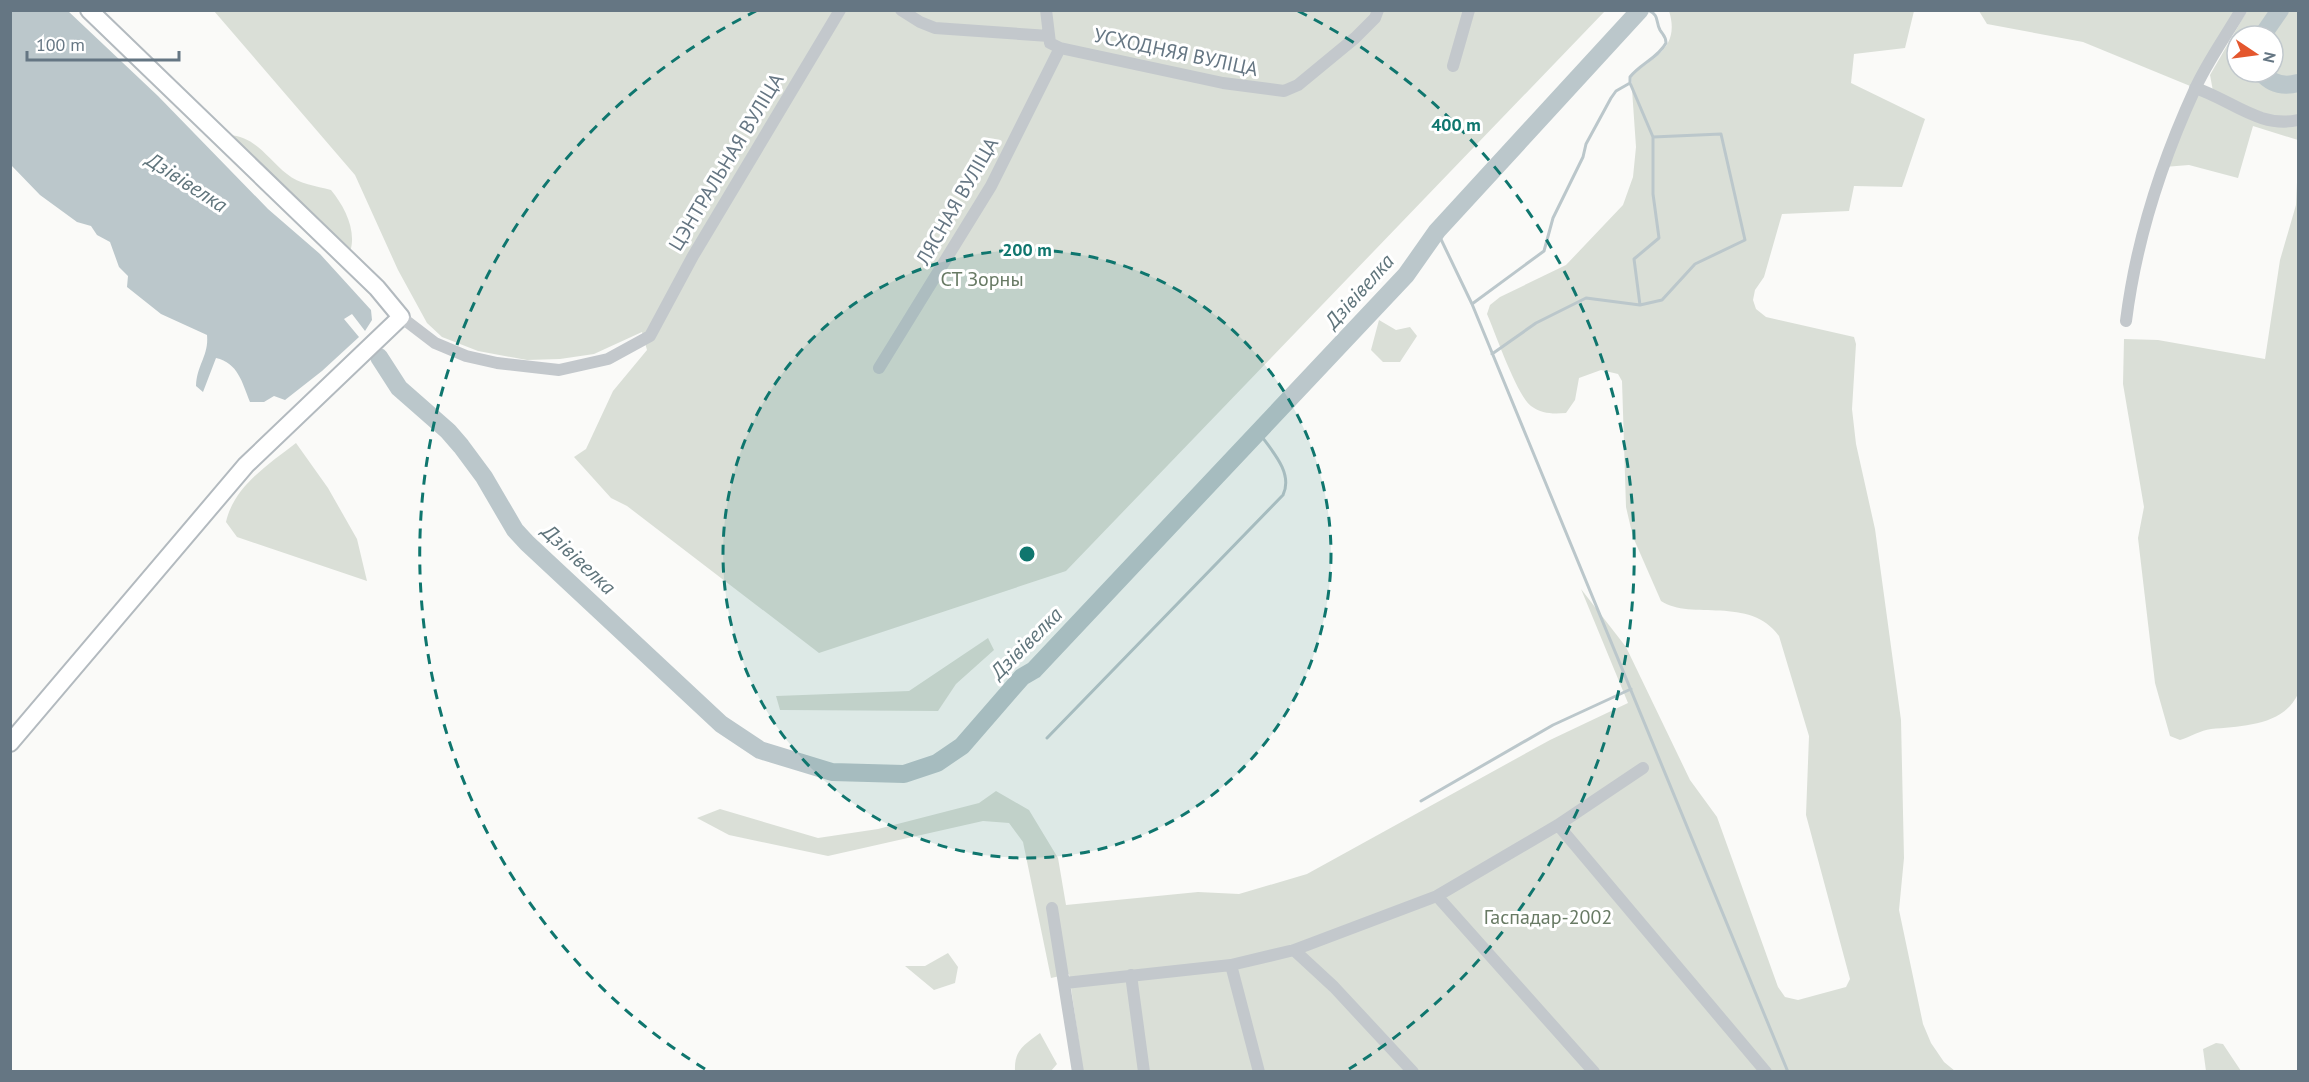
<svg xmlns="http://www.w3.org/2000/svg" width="2309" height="1082" viewBox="0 0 2309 1082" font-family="'PT Sans',sans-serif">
<rect width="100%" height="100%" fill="#fafaf8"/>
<path fill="#dadfd7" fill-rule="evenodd" d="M214 11H1605L1066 571 819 653 627 506 611 498 574 457 586 449 613 391 647 350 642 332 594 354 560 359 527 360 478 351 442 337 427 323 398 270 355 175Z
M1669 11H1914L1905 48 1854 54 1851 83 1925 119 1902 187 1854 186 1849 211 1782 214 1764 277 1755 290 1753 300 1756 309 1766 317 1854 337 1856 344 1852 409 1856 444 1875 529 1901 720 1904 858 1899 910 1923 1024 1931 1043 1944 1062 1955 1071H1083L1069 974 1051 978 1023 842 1009 823 983 821 828 856 729 835 697 818 720 809 818 838 878 829 979 803 996 791 1029 810 1058 858 1066 905 1198 892 1239 894 1307 874 1550 740 1628 703 1581 589 1626 647 1690 780 1717 817 1778 987 1785 997 1798 1000 1846 987 1850 979 1806 815 1809 736 1779 636C1750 595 1691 621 1661 601L1633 537 1626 507 1622 381 1618 374 1601 370 1579 378 1575 400 1566 413C1553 414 1542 414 1531 406 1517 396 1495 332 1487 314L1490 305 1500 297 1566 265 1623 205 1633 177 1636 147 1631 75C1656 57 1680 46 1669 11Z
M1979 11H2241L2195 88 2083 42 1987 24Z
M2247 11H2298V116L2279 119 2257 114 2213 91 2210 75ZM2237 36H2273V72H2237Z
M2198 90 2298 125V140L2253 126 2238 178 2189 165 2164 167Z
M230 135C256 137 268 159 287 174 299 184 316 186 331 190 345 207 357 231 350 252Z
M2298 159V694C2283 726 2242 726 2211 729 2201 730 2190 737 2180 740L2170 736 2155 683 2138 538 2144 507 2123 384 2124 339 2158 340 2265 359 2280 260 2296 205Z
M1379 320 1396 330 1410 327 1417 336 1400 362H1383L1371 350Z
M296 443 328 488 357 539 367 581 237 537 226 522C234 486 269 464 296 443Z
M988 638 994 650 956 684 938 711 780 710 776 696 909 691Z
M948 953 958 967 955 983 934 990 905 966H925Z
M1040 1033 1057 1064 1051 1071H1015C1014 1050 1024 1045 1040 1033Z
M2216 1043 2223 1044 2241 1071H2206L2203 1049Z"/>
<path fill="#bbc7cb" d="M11 10 68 11 158 96 268 209 320 254 371 310 372 320 365 331 352 314 344 319 359 337 322 371 285 400 274 396 264 402H250C242 382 238 363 216 358L203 392 196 386C197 364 209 356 207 335L161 314 127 287 128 276 119 267 110 242 97 235 91 226 77 222 40 195 11 165Z"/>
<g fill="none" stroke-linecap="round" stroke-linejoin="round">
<path stroke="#bbc7cb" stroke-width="3" d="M1437 231 1472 304 1788 1072
M1472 304 1544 251 1553 218 1583 157 1586 144 1611 98 1616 91 1630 83V77C1640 64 1658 58 1666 43 1666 36 1663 35 1660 30 1655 20 1660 16 1648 10
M1640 305 1634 259 1659 238 1653 194V137
M1492 354 1536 323 1586 298 1640 305 1662 300 1695 264 1745 240 1721 134 1653 137 1630 83
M1047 738 1283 495C1294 472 1270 449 1257 430
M1421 801 1553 725 1631 689"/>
<path stroke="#bbc7cb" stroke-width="18" d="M2262 36 2280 10
M2261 72C2271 84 2284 87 2298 83
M379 357 399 388 448 431 461 446 484 477 515 530 527 543 721 724 760 750 832 772 904 774 937 763 962 746 1022 677 1034 670 1406 275 1437 231 1640 10"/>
<defs>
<path id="secondary" d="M10 743 246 465 401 317 377 288 89 10"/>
</defs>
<use href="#secondary" stroke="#b3babf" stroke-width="20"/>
<path stroke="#c3c8cc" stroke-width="12" d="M901 10 920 22 935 28 1049 36
M1046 10 1050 43 1060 48 1223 83 1284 91 1298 85 1355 38 1375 18 1378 10
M1453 66 1469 10
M2195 88C2230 99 2260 129 2298 120
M401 317 435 343 466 356 497 363 559 370 608 359 650 336 693 256 840 10
M2126 321C2136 241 2161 163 2195 89 2207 62 2226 36 2241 10
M879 368 991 186 1060 48
M1558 825 1766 1072
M1437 896 1594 1072
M1052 908 1078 1072
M1294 950 1334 987 1413 1072
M1231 965 1259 1072
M1131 975 1144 1072
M1065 983 1231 965 1294 950 1437 896 1558 825 1643 768"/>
<use href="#secondary" stroke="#fff" stroke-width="16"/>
</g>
<circle cx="1027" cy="554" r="304" fill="#0f766e" fill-opacity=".12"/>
<g fill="none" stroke="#0f766e" stroke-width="3" stroke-dasharray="10 8">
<circle cx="1027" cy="554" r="304"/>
<path d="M705 1069A607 607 0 0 1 756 11M1298 11A607 607 0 0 1 1349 1069"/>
</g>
<g text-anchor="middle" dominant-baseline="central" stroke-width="6" stroke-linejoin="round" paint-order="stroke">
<g font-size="20" fill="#657683" stroke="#fff">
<text transform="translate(1176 52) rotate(12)">УСХОДНЯЯ ВУЛІЦА</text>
<text transform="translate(726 162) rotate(-59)">ЦЭНТРАЛЬНАЯ ВУЛІЦА</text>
<text transform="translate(957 201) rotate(-60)">ЛЯСНАЯ ВУЛІЦА</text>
</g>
<g font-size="20" fill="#687a64" stroke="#fff">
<text x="982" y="279">СТ Зорны</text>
<text x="1548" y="917">Гаспадар-2002</text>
</g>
<g font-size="21" font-style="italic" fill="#60757c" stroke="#fff">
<text transform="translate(187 182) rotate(33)">Дзівівелка</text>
<text transform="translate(1359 291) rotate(-48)">Дзівівелка</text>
<text transform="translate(579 559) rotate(43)">Дзівівелка</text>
<text transform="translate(1026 643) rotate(-45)">Дзівівелка</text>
</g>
</g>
<circle cx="1027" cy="554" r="9" fill="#0f766e" stroke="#fff" stroke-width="3"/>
<g font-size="18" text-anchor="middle" font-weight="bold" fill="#0f766e" stroke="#fff" stroke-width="6" stroke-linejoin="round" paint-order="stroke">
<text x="1456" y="131">400 m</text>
<text x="1027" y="256">200 m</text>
</g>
<rect width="2309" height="1082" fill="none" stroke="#657683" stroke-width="24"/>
<g transform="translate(2255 54) rotate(103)"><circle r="28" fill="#ffffff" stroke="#c1c8cd" stroke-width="1.5"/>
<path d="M0-4.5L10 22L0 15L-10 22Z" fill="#e4572e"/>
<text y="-9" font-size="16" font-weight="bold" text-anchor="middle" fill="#657683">N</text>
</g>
<path d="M27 51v9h152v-9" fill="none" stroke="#657683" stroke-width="3"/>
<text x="36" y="51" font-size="18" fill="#657683" stroke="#ffffff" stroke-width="4.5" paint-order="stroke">100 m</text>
</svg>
